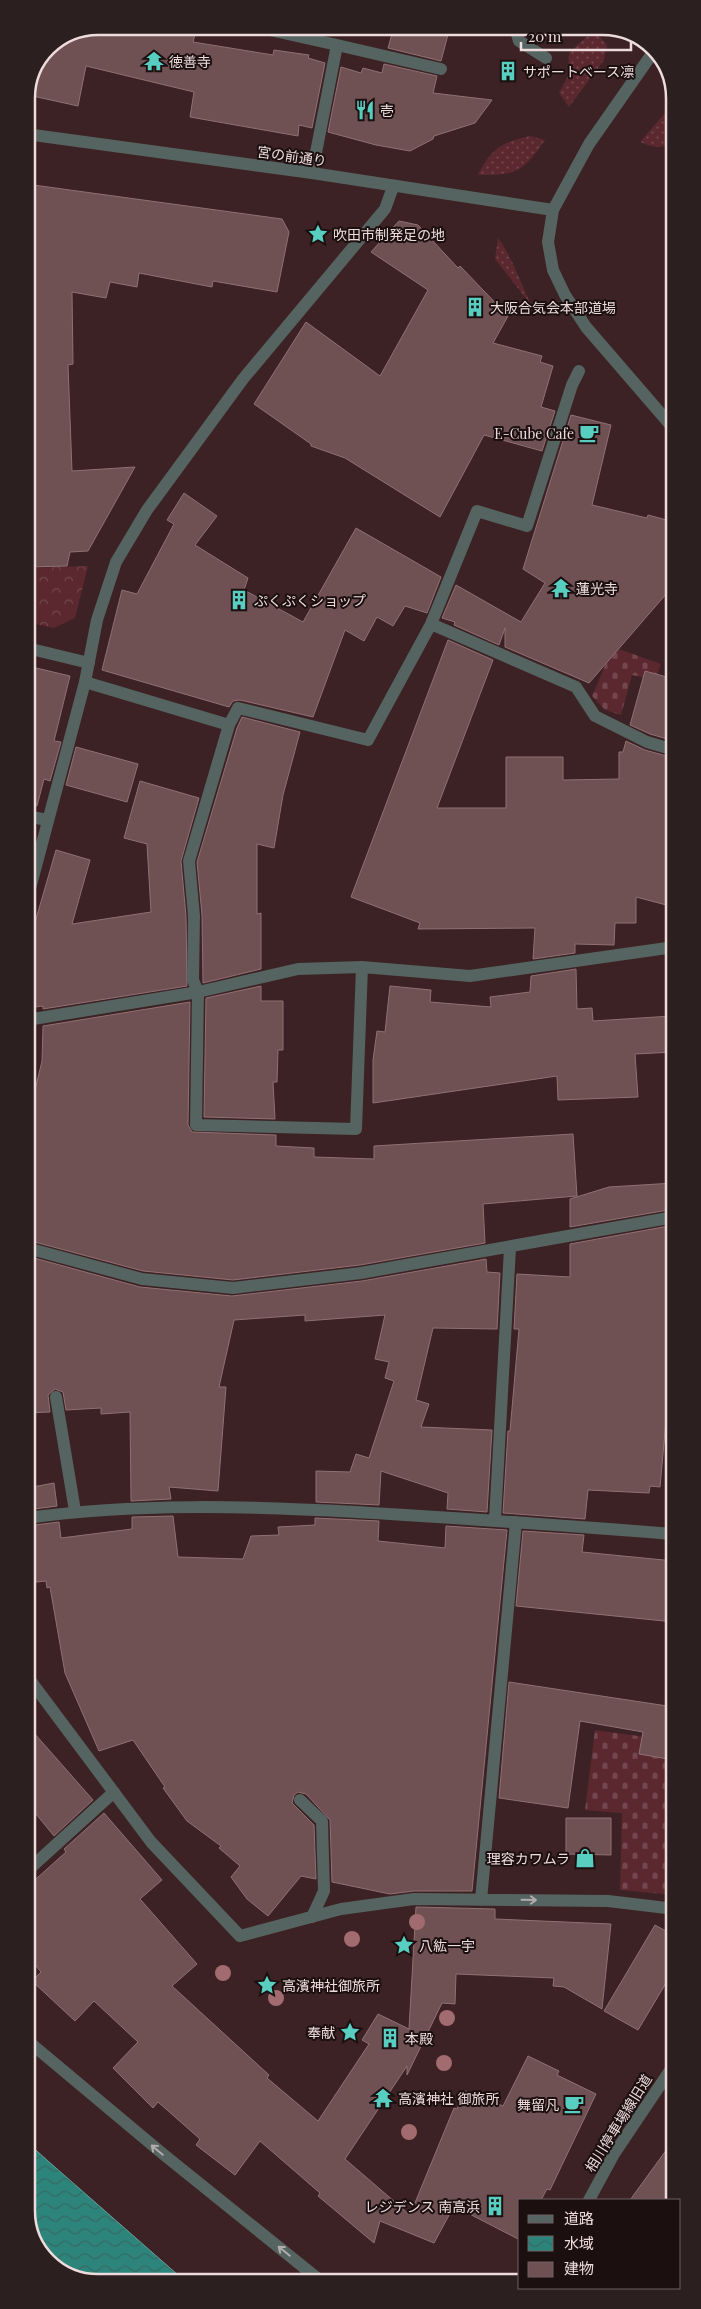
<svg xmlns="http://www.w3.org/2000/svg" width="701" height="2309" viewBox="0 0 701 2309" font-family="'Playfair Display','Noto Sans JP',serif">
<defs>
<pattern id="grass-dots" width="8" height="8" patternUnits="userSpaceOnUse" patternTransform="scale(1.25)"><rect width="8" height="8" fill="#5b282f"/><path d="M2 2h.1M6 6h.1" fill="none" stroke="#73474d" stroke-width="1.8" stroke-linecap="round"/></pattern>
<pattern id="cemetery-stones" width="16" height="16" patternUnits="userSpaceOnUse" patternTransform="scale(1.25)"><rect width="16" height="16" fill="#5b282f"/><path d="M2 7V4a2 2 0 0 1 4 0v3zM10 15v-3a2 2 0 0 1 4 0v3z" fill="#73474d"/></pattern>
<pattern id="park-crowns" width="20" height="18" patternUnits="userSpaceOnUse" patternTransform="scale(1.25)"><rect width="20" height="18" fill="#5b282f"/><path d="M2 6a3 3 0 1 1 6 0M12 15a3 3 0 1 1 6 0" fill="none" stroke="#73474d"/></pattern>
<pattern id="water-waves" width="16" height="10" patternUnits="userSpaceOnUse" patternTransform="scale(1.25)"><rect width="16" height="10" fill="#2c847a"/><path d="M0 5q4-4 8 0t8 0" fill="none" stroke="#376a64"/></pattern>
</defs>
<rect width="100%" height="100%" fill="#3c2224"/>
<path fill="url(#grass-dots)" d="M599 36 607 45 604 60 569 107 559 93 568 76 569 53 586 37Z
M673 108V142C661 150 653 147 640 142L665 113Z
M530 136 545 140C523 172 518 175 478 175 492 148 501 143 530 136Z
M498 238C513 258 520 283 532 306L495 259Z"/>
<path fill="url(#cemetery-stones)" d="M613 647 661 664 655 680 632 675 621 715 605 710 592 696Z
M595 1730 674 1741V1770L665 1831 674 1833 675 1895 620 1890 622 1813 585 1810Z"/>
<path fill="url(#park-crowns)" d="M88 566 75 618 54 628 27 622V568Z"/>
<path fill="url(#water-waves)" stroke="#669e98" d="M28 2143 48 2161 186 2282 93 2283 51 2265 28 2225Z"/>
<path fill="#6f5153" stroke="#907073" d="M98 26H197L193 42 273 55 274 50 309 55 308 58 325 63 312 128 299 125 298 136 190 117 194 92 86 66 78 106 28 95 48 47Z
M394 27H450L441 61 388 48Z
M384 64 437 76 433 93 492 100 475 123 434 136 433 139 410 151 376 145 328 132 341 67 361 73 363 68 382 73Z
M26 184 282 219 289 232 277 292 213 281 212 287 139 273 137 287 110 282 106 298 72 292 73 364 68 365 72 471 135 467 88 551 70 552 67 566 27 567Z
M399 221 418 225 458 268 460 266 508 316 493 343 542 356 540 362 553 366 541 407 555 411 542 451 484 435 440 517 345 458 311 446V444L254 404 306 322 380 376 428 290 371 252Z
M571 415 611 425 592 505 647 518 648 515 674 522V585L589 683 505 647V628L499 645 454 625 455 622 442 618 456 585 521 622 545 583 523 569Z
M184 493 217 516 195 545 248 578 244 590 303 622 356 528 441 577 427 613 405 606 393 626 377 617 364 641 345 630 313 717 240 700 233 701 229 707 102 670 122 590 137 594 174 524 167 520Z
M448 640 493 660 437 808H506V757H563V780L619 779V752H623L626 741 645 750 674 758V907L636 897V923H615L614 945 575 944V953L533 959 535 928 418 929 420 923 351 897Z
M32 667 70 676 54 741 61 742 50 781 44 779 37 806 27 805 28 682Z
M645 671 674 679V741L650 734 630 725Z
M242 717 300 732 283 795 274 848 257 844V914L261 913V969L203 983 202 915 197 862 237 728Z
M76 747 138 764 127 802 66 785Z
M140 781 199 798 181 861 186 916 187 986 43 1009V1006L27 1008V950L56 850 90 860 72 924 151 912 147 844 124 838Z
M576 969 577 1009 592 1008 593 1021 672 1016 674 1052 635 1054 638 1097 558 1100 557 1076 373 1103V1060L377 1031 385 1032 390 986 431 990 430 1002 491 1007 490 997 530 992 531 976Z
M261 986V1001H283V1050H278L277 1082H273L275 1119 204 1117 206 998Z
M190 1002 188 1125 192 1132 276 1135V1146L314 1148V1157L374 1159V1146L573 1134 577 1196 483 1204 485 1243 360 1265 233 1280 143 1271 27 1240V1123L42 1061 43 1026Z
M674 1183V1209L570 1227V1199L609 1187Z
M674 1225V1332L660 1487 650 1486 649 1493 588 1490 585 1519 503 1513 508 1431H510L519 1329H514L517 1274 570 1277V1244Z
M27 1256 140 1287 232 1296 362 1281 486 1259 487 1272 500 1273 497 1329 433 1328 416 1400 429 1404 421 1427 492 1430 487 1512 447 1509 448 1493 381 1471 379 1505 316 1502V1471L350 1472 356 1454 369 1458 394 1381 385 1378 389 1362 375 1359 385 1315 305 1321V1315L234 1320 219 1387H226L218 1491 169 1487 171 1499 131 1501 130 1412 101 1414V1408L66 1410 63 1392 55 1389 48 1395 50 1412 27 1413Z
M54 1483 57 1506 27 1510V1488Z
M173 1516 178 1557 243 1559 251 1536 279 1535 278 1527 315 1525V1518L379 1521 378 1541 445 1548 446 1526 507 1530 472 1891H414L390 1894 332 1882 330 1820 306 1794 298 1792 294 1795 292 1803 314 1825 316 1879 301 1876 268 1916 247 1899 231 1877 240 1866 219 1848 221 1846 187 1821 163 1788 165 1787 133 1740 99 1751 65 1673 50 1587 47 1588 46 1581 27 1583V1526L59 1522 61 1538 132 1529V1517Z
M523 1531 584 1535 582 1552 674 1561V1622L516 1606Z
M509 1682 674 1707V1760L639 1754 643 1732 580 1721 568 1808 499 1798Z
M27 1725 93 1800 54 1836 27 1803Z
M104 1813 162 1880 140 1899 197 1964 172 1986 269 2075 267 2078 318 2121 369 2044 362 2040 378 2014 409 2029 416 1907 495 1909V1919L611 1924 602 2009 564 1987 553 1986 554 1978 456 1974 455 2004 442 2003 407 2075V2066L345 2159 410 2215 454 2108 457 2109 465 2091 503 2106 528 2056 559 2071 557 2075 596 2094 550 2190 547 2189 541 2200H520V2240L454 2206 434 2243 380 2221 374 2243 318 2196 320 2193 260 2141 235 2175 196 2145 200 2139 158 2102 153 2108 113 2068 138 2042 94 2001 75 2021 32 1981 41 1972 28 1956 27 1887 66 1852 64 1849Z
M566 1818H611V1855L566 1854Z
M655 1925 675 1936V1968L638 2030 604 2011Z
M675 2138V2200H630Z"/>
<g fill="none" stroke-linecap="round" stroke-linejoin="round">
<path stroke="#556361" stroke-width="12" d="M253 26 337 45 312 173
M515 27 519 41 546 58
M337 45 441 69
M431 624 576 687 595 716 647 742 674 750
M85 682 229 725
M198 992 193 980 194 916 189 861 229 725 238 708 368 740 431 624 477 511 527 526 572 385 579 371
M56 1397 75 1511"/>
<path stroke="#556361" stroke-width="12" d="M27 648 89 663
M27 816 47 820
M27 900 85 682 97 620 116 562 147 510 243 379 385 209 393 187
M198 992 196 1125 356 1129 362 967
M27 1020 198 992 298 969 362 967 470 976 674 947
M27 1248 142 1279 233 1288 361 1273 674 1217
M27 1518C136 1503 247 1506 356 1512 463 1518 568 1526 674 1534
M495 1519 510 1248
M27 1676 151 1842 240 1936 341 1909 414 1899 608 1901 675 1909
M300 1800 322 1821 324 1891 312 1917
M27 1871 114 1792
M481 1900 516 1522
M28 2041 163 2154 322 2282"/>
<path stroke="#556361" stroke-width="12" d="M654 51 589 144 553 210 548 242 553 270 565 295 586 327 674 429
M26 134 312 173 553 210
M589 2200 614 2154 675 2063"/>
</g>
<g fill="#a16b70">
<circle cx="417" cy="1922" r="8"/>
<circle cx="352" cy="1939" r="8"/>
<circle cx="223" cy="1973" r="8"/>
<circle cx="276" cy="1998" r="8"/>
<circle cx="447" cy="2018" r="8"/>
<circle cx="444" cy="2063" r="8"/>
<circle cx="409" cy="2132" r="8"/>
</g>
<defs><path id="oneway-shaft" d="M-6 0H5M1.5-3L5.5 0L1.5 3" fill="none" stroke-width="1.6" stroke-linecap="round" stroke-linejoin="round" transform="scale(1.25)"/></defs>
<g stroke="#b1acab">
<use href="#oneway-shaft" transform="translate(529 1900) rotate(1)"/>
<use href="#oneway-shaft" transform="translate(157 2150) rotate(-140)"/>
<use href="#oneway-shaft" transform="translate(284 2251) rotate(-141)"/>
</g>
<defs>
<symbol id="temple-bare" viewBox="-9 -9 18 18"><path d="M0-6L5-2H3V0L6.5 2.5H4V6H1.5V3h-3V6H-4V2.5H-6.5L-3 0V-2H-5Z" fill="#58cec0" stroke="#1b0f10" stroke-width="2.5" paint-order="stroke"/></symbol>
<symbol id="building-bare" viewBox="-9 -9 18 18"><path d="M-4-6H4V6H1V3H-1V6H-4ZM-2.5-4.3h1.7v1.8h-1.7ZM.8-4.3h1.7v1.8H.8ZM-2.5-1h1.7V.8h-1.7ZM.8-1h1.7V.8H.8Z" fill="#58cec0" stroke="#1b0f10" stroke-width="2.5" paint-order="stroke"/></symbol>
<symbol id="restaurant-bare" viewBox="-9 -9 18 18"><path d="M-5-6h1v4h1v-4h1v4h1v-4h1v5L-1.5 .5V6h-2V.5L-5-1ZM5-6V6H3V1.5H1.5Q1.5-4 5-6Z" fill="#58cec0" stroke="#1b0f10" stroke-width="2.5" paint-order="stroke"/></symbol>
<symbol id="sight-bare" viewBox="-9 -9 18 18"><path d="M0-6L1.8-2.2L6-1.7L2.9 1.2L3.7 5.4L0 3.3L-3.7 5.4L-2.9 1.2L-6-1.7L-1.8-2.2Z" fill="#58cec0" stroke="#1b0f10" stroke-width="2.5" paint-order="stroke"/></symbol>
<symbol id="cafe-bare" viewBox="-9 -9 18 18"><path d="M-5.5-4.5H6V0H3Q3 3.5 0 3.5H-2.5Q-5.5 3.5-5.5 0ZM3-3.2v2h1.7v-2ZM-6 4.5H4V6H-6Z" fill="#58cec0" stroke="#1b0f10" stroke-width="2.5" paint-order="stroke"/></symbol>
<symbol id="shop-bare" viewBox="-9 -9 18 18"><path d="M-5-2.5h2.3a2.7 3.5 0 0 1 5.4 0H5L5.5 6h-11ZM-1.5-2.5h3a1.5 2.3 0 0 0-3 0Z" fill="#58cec0" stroke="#1b0f10" stroke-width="2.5" paint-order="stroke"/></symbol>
</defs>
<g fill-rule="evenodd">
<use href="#temple-bare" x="140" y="47" width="28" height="28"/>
<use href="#building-bare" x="494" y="57" width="28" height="28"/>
<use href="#restaurant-bare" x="351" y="96" width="28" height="28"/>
<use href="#sight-bare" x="304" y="220" width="28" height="28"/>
<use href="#building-bare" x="461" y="293" width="28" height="28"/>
<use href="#cafe-bare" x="575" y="419" width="28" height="28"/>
<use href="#temple-bare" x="547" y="574" width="28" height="28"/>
<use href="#building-bare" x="225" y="586" width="28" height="28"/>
<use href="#shop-bare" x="571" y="1844" width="28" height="28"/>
<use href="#sight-bare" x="390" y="1931" width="28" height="28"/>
<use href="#sight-bare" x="253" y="1971" width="28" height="28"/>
<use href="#sight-bare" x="336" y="2018" width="28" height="28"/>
<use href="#building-bare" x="376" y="2024" width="28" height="28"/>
<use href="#temple-bare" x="369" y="2084" width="28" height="28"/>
<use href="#cafe-bare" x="560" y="2090" width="28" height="28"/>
<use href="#building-bare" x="481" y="2192" width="28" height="28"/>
</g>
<g text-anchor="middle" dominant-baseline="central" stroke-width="4" stroke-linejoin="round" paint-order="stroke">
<g font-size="14" fill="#eedcdd" stroke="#1b0f10" text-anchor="start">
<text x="169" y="61">徳善寺</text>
<text x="523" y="71">サポートベース凛</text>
<text x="380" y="110">壱</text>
<text x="333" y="234">吹田市制発足の地</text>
<text x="490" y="307">大阪合気会本部道場</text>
<text x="574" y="433" text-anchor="end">E-Cube Cafe</text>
<text x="576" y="588">蓮光寺</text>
<text x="254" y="600">ぷくぷくショップ</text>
<text x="570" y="1858" text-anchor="end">理容カワムラ</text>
<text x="419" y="1945">八紘一宇</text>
<text x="282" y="1985">高濱神社御旅所</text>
<text x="335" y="2032" text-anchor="end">奉献</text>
<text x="405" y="2038">本殿</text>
<text x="398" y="2098">高濱神社 御旅所</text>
<text x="559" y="2104" text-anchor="end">舞留凡</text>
<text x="480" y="2206" text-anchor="end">レジデンス 南高浜</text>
</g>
<g font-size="14" fill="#eedcdd" stroke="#1b0f10">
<text transform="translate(292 156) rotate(8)">宮の前通り</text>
<text transform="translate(618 2123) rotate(-58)">相川停車場線旧道</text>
</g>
</g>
<path d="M0 0H701V2309H0ZM98 35H603A63 63 0 0 1 666 98V2211A63 63 0 0 1 603 2274H98A63 63 0 0 1 35 2211V98A63 63 0 0 1 98 35Z" fill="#2c1f20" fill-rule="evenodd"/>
<path fill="none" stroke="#eedcdd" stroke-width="2.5" d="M98 35H603A63 63 0 0 1 666 98V2211A63 63 0 0 1 603 2274H98A63 63 0 0 1 35 2211V98A63 63 0 0 1 98 35Z"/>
<rect x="518" y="2199" width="162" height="90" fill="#1b0f10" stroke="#6f6162"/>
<rect x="528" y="2215" width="25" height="8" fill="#556361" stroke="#6f6162"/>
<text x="564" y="2224" font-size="15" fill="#eedcdd">道路</text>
<rect x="528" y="2236" width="25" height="15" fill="url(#water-waves)" stroke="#6f6162"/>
<text x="564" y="2249" font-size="15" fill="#eedcdd">水域</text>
<rect x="528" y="2262" width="25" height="15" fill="#6f5153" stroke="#6f6162"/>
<text x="564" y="2274" font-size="15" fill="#eedcdd">建物</text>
<path d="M521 42v8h110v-8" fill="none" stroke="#eedcdd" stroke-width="2.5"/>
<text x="528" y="42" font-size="15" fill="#eedcdd" stroke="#1b0f10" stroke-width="4" paint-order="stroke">20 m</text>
</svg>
